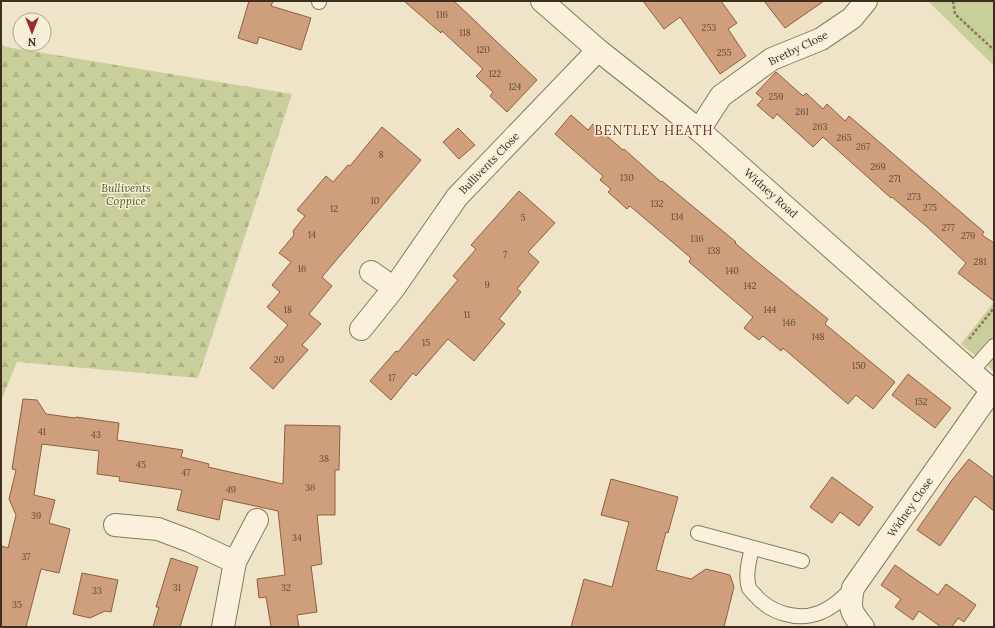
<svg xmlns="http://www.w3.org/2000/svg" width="995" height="628" viewBox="0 0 995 628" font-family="Lora,serif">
<defs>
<pattern id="forest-firs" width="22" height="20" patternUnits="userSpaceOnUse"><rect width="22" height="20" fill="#c9cf9b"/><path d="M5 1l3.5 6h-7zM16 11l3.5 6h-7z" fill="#aeb285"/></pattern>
</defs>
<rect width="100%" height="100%" fill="#f0e4c8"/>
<path fill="#c9cf9b" d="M928 1H994V66Z
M994 302V371L961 344Z"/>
<path fill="url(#forest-firs)" d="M1 46 292 94 198 378 17 362 1 401Z"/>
<path fill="#cf9f7d" stroke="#8d5f41" d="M249 1H273L271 6 311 18 301 50 259 37 257 44 238 38Z
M404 1H454L537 80 507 112 490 96 493 92 476 76 483 69 442 31 441 33Z
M643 1H721L737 23 728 29 746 56 720 74 680 17 664 29Z
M764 1H824L785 28Z
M776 72 803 96 806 93 823 109 827 104 845 121 849 116 984 232 982 235 994 243V301L958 273 966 263 926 226 892 197 891 198 823 137 813 147 777 114 773 119 757 105 763 99 756 93Z
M571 115 588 130 593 124 623 150 624 149 661 182 662 181 736 242 735 243 756 261 828 319 825 324 895 382 873 409 856 395 848 404 783 348 781 351 763 336 759 340 744 328 753 317 689 262 691 258 630 206 627 209 608 192 611 189 600 180 603 176 555 134Z
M382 127 421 160 322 277 332 286 309 314 321 324 302 345 308 350 273 389 250 368 288 325 267 307 280 292 272 285 291 262 279 253 294 235 293 231 305 216 297 210 326 176 333 182 348 165 350 166Z
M458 128 475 145 459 159 443 142Z
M519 191 555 223 528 252 539 262 517 289 521 292 499 319 505 324 474 361 448 339 416 376 413 373 391 400 370 381 396 351 398 352 458 280 453 276 476 249 471 245Z
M908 374 951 408 935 428 892 395Z
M23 399 37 400 46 414 75 418 76 417 119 423 117 440 183 450 181 457 209 464 208 467 283 484 285 425 340 426 339 470H335V515H317L322 564 311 566 317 612 297 615 299 627H271L266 597 259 598 257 579 285 575 278 511 223 499 219 520 177 510 182 490 119 481 120 477 97 474 99 451 42 444 34 495 55 500 49 523 70 529 59 573 41 569 26 627H1V546L8 548 16 515 9 499 16 470 12 469Z
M969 459 994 478V511L975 496 940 546 917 530 952 480Z
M832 477 873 507 859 526 840 512 832 523 810 507Z
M611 479 678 497 668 533 666 532 656 570 691 579 706 569 730 575 734 587 724 627H571L584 579 612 587 629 522 601 515Z
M171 558 198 567 180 627H153L159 607H156Z
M895 565 938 595 946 584 976 605 964 622 958 618 952 627H941L919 611 913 620 895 607 901 599 881 585Z
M82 573 118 580 111 612 105 611 90 618 73 614Z"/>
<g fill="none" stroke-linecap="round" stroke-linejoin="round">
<defs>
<path id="service" d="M319 2V1
M971 372 994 346
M698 533 802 561
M752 548C749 560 745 576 749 588 750 590 753 593 755 595 770 613 797 621 819 613 833 608 843 597 854 587"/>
<path id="minor" d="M699 130 721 96 772 59 821 39 852 18 866 1
M371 272 394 288
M361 329 394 288 457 197 598 50
M115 525 158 529 190 541 235 562
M223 627 235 562 257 520
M863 627C850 611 849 609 853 588L992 390"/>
<path id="tertiary" d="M542 1 598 50 699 130 994 392"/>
</defs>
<use href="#service" stroke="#8d765c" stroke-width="16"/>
<use href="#minor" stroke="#8d765c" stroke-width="24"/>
<use href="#tertiary" stroke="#8d765c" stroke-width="24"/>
<path stroke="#8d765c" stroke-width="2.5" stroke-dasharray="3 2" stroke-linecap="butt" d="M953 1 955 14 994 50
M969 339 994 308"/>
<use href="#service" stroke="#faf1dc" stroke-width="14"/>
<use href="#minor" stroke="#faf1dc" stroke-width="22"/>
<use href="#tertiary" stroke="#faf1dc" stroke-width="22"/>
</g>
<g text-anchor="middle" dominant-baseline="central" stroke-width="3" stroke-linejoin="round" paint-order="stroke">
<g font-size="9" fill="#624a37">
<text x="442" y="14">116</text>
<text x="709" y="27">253</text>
<text x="465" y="32">118</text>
<text x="483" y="49">120</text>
<text x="724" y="52">255</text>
<text x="495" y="73">122</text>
<text x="515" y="86">124</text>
<text x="776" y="96">259</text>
<text x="802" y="111">261</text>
<text x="820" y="126">263</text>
<text x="844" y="137">265</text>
<text x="863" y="146">267</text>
<text x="381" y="154">8</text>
<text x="878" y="166">269</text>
<text x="627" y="177">130</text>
<text x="895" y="178">271</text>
<text x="914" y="196">273</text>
<text x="375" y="200">10</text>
<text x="657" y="203">132</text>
<text x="930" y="207">275</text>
<text x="334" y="208">12</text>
<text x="677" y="216">134</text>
<text x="523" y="217">5</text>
<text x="948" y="227">277</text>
<text x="312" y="234">14</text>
<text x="968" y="235">279</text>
<text x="697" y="238">136</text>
<text x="714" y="250">138</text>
<text x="505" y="254">7</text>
<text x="980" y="261">281</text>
<text x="302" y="268">16</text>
<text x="732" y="270">140</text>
<text x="487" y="284">9</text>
<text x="750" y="285">142</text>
<text x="288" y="309">18</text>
<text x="770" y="309">144</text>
<text x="467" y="314">11</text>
<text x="789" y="322">146</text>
<text x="818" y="336">148</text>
<text x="426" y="342">15</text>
<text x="279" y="359">20</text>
<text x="859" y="365">150</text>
<text x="392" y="377">17</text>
<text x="921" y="401">152</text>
<text x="42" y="431">41</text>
<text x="96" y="434">43</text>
<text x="324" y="458">38</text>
<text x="141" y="464">45</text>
<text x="186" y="472">47</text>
<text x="310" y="487">36</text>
<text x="231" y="489">49</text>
<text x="36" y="515">39</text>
<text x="297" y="537">34</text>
<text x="26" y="556">37</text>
<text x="177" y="587">31</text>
<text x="286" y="587">32</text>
<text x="97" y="590">33</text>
<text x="17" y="604">35</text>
</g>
<g font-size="11" fill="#3d2e20" stroke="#f7eed8">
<text transform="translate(798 48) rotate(-26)">Bretby Close</text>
<text transform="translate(489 163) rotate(-46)">Bullivents Close</text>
<text transform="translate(771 193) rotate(42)">Widney Road</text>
<text transform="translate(910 507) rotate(-55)">Widney Close</text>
</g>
<g font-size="11" font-style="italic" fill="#4d5a26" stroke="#f7eed8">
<text x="126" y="188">Bullivents<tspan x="126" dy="13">Coppice</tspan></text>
</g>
<g font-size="13" letter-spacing="1" fill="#6b2e1e" stroke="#f7eed8">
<text x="654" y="130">BENTLEY HEATH</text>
</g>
</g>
<rect width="995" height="628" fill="none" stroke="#3d2e20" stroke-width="4"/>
<g transform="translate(32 32) rotate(180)"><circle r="19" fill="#f7eed8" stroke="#ada18e"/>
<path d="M0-3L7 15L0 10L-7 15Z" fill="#9e2a2b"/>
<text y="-6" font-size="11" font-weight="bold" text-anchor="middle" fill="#3d2e20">N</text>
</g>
</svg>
